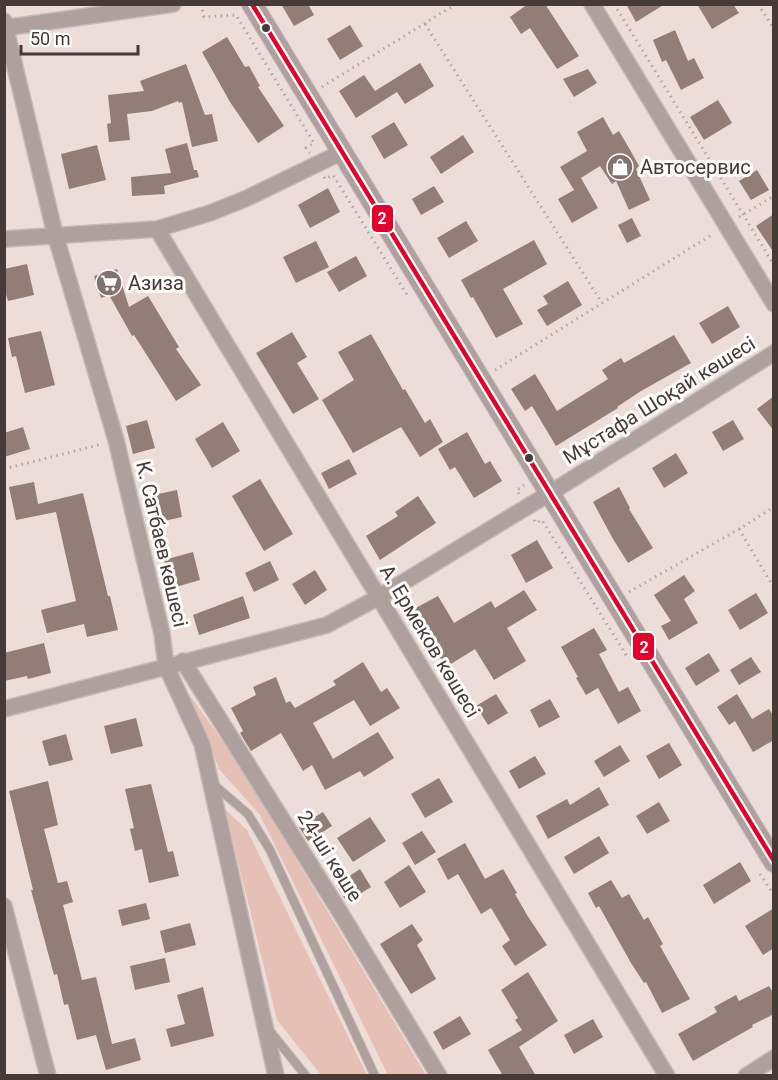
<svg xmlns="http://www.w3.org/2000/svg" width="778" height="1080" viewBox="0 0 778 1080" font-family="Roboto,sans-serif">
<rect width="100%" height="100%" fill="#edddd8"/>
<path fill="#e6c0b5" d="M184 687 239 764 426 1075H388L260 815 219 769 201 722Z
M225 809 247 830 367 1075H321L277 1020Z"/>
<path fill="#927d77" d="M281 4H308L314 15 294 26Z
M528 4H545L579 56 557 69 530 28 521 34 510 17Z
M626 4H665L636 22Z
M697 4H733L739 13 712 29Z
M350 25 363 46 340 60 327 39Z
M675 30 688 61 694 58 704 78 681 90 666 60 662 62 653 40Z
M227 37 245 67 249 66 260 86 258 87 284 126 258 143 230 102 202 52Z
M420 63 434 86 405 104 397 92 356 118 339 91 364 75 375 91Z
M186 64 205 115 212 114 218 141 192 147 182 102 179 103 178 101 152 111 127 114 130 140 109 142 107 124 111 123 108 95 144 91 140 81Z
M588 69 597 83 574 97 563 79Z
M718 100 732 123 704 140 690 117Z
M603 117 613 135 619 131 629 148 639 166 636 169 650 200 629 210 616 181 612 184 600 166 581 178 598 208 572 223 558 199 574 190 560 167 587 151 577 132Z
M394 122 408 145 384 159 371 136Z
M463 135 474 152 441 174 430 157Z
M187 143 194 170H197L199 177 164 186 165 194 132 196 131 177 171 173 165 149Z
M97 145 106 180 69 189 61 154Z
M757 170 769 190 751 200 739 181Z
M434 186 444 202 421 215 412 199Z
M328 188 340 212 310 228 298 205Z
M774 214V253L756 226Z
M632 218 641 236 627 243 618 225Z
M466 221 478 241 449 258 437 238Z
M534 240 547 264 503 289 523 324 496 338 473 297 471 298 461 280Z
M316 241 329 267 296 283 283 257Z
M356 256 367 276 339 292 327 272Z
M27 264 34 295 8 301 4 288V269Z
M117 269 129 307 148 296 179 347 176 349 201 385 176 401 134 335 132 336 109 295 101 298 94 276Z
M568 281 582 305 547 326 537 310 548 304 543 296Z
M728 306 740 327 712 344 699 323Z
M41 331 55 385 25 393 16 356 12 357 8 338Z
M292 332 307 357 297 363 319 399 293 414 256 353Z
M371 334 403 390 405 389 425 423 430 419 443 442 420 457 401 427 353 453 322 400 354 380 338 352Z
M674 335 691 363 641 391 617 407 618 408 556 446 532 406 525 411 511 389 535 374 557 411 608 379 602 370 621 358 624 363Z
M774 396V431L757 409Z
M147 420 155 448 133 454 126 426Z
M733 420 744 439 723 451 712 432Z
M223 422 240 451 212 468 195 439Z
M23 427 30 449 4 457V433Z
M467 432 485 464 490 461 502 481 474 498 455 467 450 470 438 449Z
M676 453 688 473 664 488 652 468Z
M349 459 357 474 329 489 321 473Z
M260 479 293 534 264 551 232 496Z
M34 482 38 504 83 493 108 596H110L118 630 87 637 84 624 47 633 41 610 76 601 56 512 16 520 9 487Z
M619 487 630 508 629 509 653 548 628 563 613 539 593 502Z
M177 490 182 517 155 523 149 496Z
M418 496 436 523 380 560 366 536 398 516 395 512Z
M537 540 553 568 526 583 511 555Z
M193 552 200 580 172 588 164 560Z
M270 561 279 580 254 592 245 573Z
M315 570 327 590 305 605 292 584Z
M684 575 695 591 684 599 698 623 669 640 661 626 671 621 654 595Z
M524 590 537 610 507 628 526 661 494 680 475 649 446 667 429 641 427 642 410 611 438 596 454 623 491 601 495 608Z
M756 593 768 613 740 630 728 610Z
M243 596 250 618 199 635 193 615Z
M594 628 607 650 599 654 619 692 628 687 641 711 618 724 598 688 586 695 576 678 578 677 561 647Z
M44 643 51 673 28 679 27 676 4 681V653Z
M709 653 720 671 696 686 685 668Z
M751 657 761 672 739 685 730 670Z
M363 662 381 692 387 688 400 708 370 726 354 700 313 723 333 759 378 732 394 758 364 777 360 771 325 790 312 765 303 771 281 733 251 751 240 733 243 731 231 708 256 695 253 687 276 677 286 703 290 701 295 708 336 685 333 681Z
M496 694 508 713 488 725 476 706Z
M737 694 752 719 769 709 774 717V740L753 752 735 721 729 725 717 707Z
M550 699 560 717 539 728 530 710Z
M136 718 143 746 111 754 104 726Z
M66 734 73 760 49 766 42 741Z
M669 743 682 765 659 779 646 756Z
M620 745 630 761 604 777 594 761Z
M535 756 546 774 519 789 509 771Z
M439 778 453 802 425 818 411 794Z
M48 781 58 825 44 829 58 883 67 881 73 902 63 905 82 980 96 977 112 1044 135 1038 141 1060 106 1070 96 1035 77 1040 68 1004 64 1005 57 974 54 975 31 890H33L9 791Z
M151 784 168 852 173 851 179 876 149 883 142 849 135 851 130 829 134 828 125 789Z
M599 787 609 805 548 839 536 816 567 799 570 805Z
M659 802 670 821 647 834 636 816Z
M323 812 332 826 308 841 299 827Z
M370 817 386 841 353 862 337 838Z
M422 831 436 852 415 865 402 843Z
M599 836 609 853 574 874 564 857Z
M465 843 485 879 503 869 517 893 515 894 527 915 547 945 515 966 502 946 510 940 491 908 481 914 458 874 448 880 437 859Z
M740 862 751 881 714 904 703 885Z
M409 865 426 892 400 908 384 882Z
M360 869 371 887 347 902 336 885Z
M611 880 622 898 629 894 644 920 648 917 663 944 660 946 690 999 662 1013 646 982 644 983 631 963 599 906 596 908 588 893Z
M146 903 150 919 122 926 118 910Z
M774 908V948L763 955 745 926Z
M190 923 196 945 165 953 160 931Z
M412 924 423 940 417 945 436 979 411 994 380 944Z
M165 958 170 982 135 990 130 966Z
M528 972 558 1021 519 1047 536 1076H503L488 1050 522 1030 515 1020 518 1018 501 990Z
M769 986 774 994V1014L752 1025 753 1027 693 1061 678 1034 717 1012 714 1007 736 995 739 1001Z
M203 987 214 1036 171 1047 166 1029 185 1024 177 995Z
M460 1016 471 1034 443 1050 433 1032Z
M593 1019 603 1037 574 1054 564 1035Z"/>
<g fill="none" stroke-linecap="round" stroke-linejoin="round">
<defs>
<path id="service" d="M213 784 248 814 270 850 375 1076
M269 1030 306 1076"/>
<path id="minor" d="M592 4 774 304
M4 21 55 234 116 440 162 634 166 666 202 744 276 1076
M4 28 173 4
M157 229 667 1076
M4 239 157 229 210 213 245 199 342 152
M183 661 340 912 439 1076
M4 709 327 625 379 597 550 493 774 353
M4 906 48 1076
M746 1076 774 1058"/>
<path id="tertiary" d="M252 4 774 862"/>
</defs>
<use href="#service" stroke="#c6bab6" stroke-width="10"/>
<use href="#minor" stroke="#c6bab6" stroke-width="18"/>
<use href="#tertiary" stroke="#c6bab6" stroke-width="22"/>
<path stroke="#b2a7a3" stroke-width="3" stroke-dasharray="1.5 4.5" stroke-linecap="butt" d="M201 4 204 17 236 15 314 143 306 148 310 153
M614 4 774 265
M758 4 774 29
M425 24 602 303
M322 87 456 4
M324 177 325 179 333 175 409 298
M739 217 774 196
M495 370 713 234
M4 469 102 444
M519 494 517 490 524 485
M534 520 536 523 542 520 628 658
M739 529 774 588
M629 592 739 529 774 507
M760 874 774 895"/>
<use href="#service" stroke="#aea19d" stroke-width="8"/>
<use href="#minor" stroke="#aea19d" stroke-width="15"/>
<use href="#tertiary" stroke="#aea19d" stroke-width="20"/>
<defs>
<path id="bus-1" d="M252 4 774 861"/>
</defs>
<use href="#bus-1" stroke="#fff" stroke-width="9"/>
<use href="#bus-1" stroke="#e4002b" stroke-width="4.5"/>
</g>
<defs>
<symbol id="shop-disc" viewBox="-11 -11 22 22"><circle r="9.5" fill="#80736f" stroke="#fff"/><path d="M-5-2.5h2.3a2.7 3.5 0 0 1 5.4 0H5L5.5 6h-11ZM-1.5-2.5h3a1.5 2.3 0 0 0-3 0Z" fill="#fff"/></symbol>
<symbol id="supermarket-disc" viewBox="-11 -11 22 22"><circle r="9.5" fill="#80736f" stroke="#fff"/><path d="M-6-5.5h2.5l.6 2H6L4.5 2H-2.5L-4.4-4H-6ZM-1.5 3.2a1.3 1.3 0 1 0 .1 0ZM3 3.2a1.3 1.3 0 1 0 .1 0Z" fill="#fff"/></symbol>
</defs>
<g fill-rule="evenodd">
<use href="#shop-disc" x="605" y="152" width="30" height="30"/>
<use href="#supermarket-disc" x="94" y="268" width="30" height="30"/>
</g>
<g fill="#453a37" stroke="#fff" stroke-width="2">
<circle cx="266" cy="28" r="5"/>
<circle cx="529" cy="458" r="5"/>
</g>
<g text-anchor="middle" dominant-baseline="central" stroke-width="6" stroke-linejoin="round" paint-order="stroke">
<g font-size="20" fill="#453a37" stroke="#fff" text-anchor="start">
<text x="640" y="167">Автосервис</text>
<text x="128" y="283">Азиза</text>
</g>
<g font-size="20" fill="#453a37" stroke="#fff">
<text transform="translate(659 400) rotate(-32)">Мұстафа Шоқай көшесі</text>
<text transform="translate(162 544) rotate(77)">К. Сатбаев көшесі</text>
<text transform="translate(430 641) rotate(59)">А. Ермеков көшесі</text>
<text transform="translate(330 856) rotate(58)">24-ші көше</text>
</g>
</g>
<g stroke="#fff" stroke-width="2">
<rect x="371" y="204" width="23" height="29" rx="6" fill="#e4002b"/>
<rect x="632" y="632" width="23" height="29" rx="6" fill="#e4002b"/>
</g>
<g font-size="16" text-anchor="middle" font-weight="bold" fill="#fff">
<text x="382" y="224">2</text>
<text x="644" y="653">2</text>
</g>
<rect width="778" height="1080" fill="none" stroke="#453a37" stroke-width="12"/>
<path d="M21 45v9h117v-9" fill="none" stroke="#453a37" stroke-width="3"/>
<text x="30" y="45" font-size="18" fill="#453a37" stroke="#ffffff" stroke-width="4.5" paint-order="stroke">50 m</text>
</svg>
